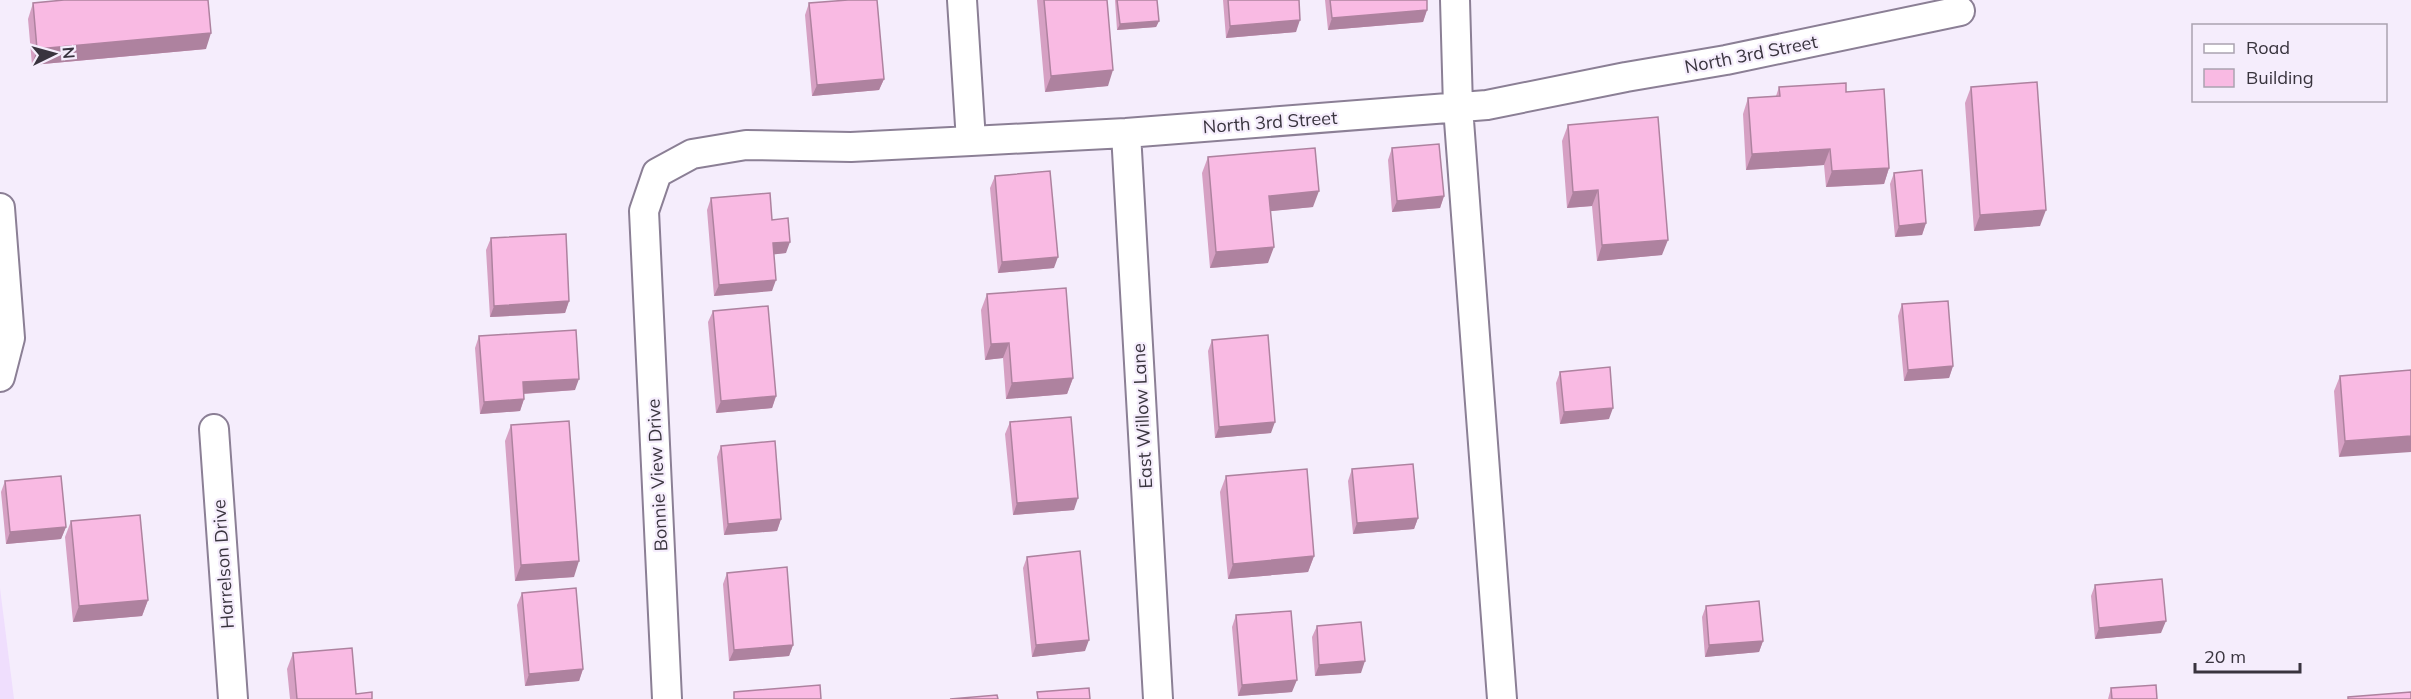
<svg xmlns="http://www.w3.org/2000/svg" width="2411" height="699" viewBox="0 0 2411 699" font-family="Mulish,sans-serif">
<rect width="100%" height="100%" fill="#f5edfc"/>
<path fill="#efdefd" d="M0 588 14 699H0Z"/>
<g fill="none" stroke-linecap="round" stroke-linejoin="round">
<defs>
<path id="street" d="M962 0 971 141
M1455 0 1458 107 1502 699
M1126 133 1158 699
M0 208 10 338 0 377
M214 429 233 699
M667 699 644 211 657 173 692 154 746 145 851 147 971 141 1126 133 1487 105 1626 77 1726 60 1960 11"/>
</defs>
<use href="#street" stroke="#8b7f95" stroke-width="32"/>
<use href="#street" stroke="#fff" stroke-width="28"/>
</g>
<path fill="#d6a0c3" d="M1037 0H1107L1108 86 1045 92Z
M1115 0H1157L1159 21 1156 27 1117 30Z
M1223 0H1299L1296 32 1226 38Z
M1325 0H1427V10L1423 22 1328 30Z
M33 3 206 49 32 65 28 19Z
M809 3 884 79 879 90 812 96 805 15Z
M1779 87 1846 92 1889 168 1884 184 1826 187 1824 165 1746 170 1743 114 1748 98 1776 96Z
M1971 87 2040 226 1974 231 1965 103Z
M1568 125 1662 255 1597 261 1592 206 1567 208 1562 141Z
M1392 148 1444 196 1440 208 1392 212 1388 160Z
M1208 157 1313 207 1270 211 1268 263 1210 268 1202 173Z
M1894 173 1926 223 1922 235 1895 237 1890 184Z
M995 176 1054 268 998 273 990 188Z
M711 198 786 253 774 254 772 291 714 296 707 210Z
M491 238 569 301 565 313 490 317 486 250Z
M987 294 1073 378 1067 394 1006 399 1003 358 985 360 981 310Z
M1902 304 1953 366 1949 378 1904 381 1898 316Z
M713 311 776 396 772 408 716 413 708 322Z
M479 336 575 390 524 394V399L520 411 480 414 475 348Z
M1212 340 1271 433 1215 438 1208 351Z
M2411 370 2339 457 2334 391 2340 376Z
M1560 372 1609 419 1560 424 1556 383Z
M1010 422 1074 510 1013 515 1005 434Z
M511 425 574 577 515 581 505 441Z
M721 446 781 519 777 531 724 535 717 457Z
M1352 469 1418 518 1414 529 1353 534 1348 481Z
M1226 476 1314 556 1308 572 1228 579 1220 492Z
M5 481 66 527 61 539 6 544 1 492Z
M71 521 148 600 142 616 73 622 65 537Z
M1027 557 1085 651 1032 657 1023 568Z
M727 573 793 645 789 656 729 661 723 584Z
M2095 585 2161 633 2095 639 2091 596Z
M522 593 583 669 579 681 525 686 517 605Z
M1706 606 1763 641 1759 652 1705 657 1702 617Z
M1236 615 1292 692 1238 696 1232 627Z
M1317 626 1361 673 1315 676 1312 637Z
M293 653 356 694 372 699H290L287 669Z
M2111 688 2157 699H2108Z"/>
<path fill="#ae829f" d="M1427 10 1423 22 1328 30 1332 18Z
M1300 20 1296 32 1226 38 1230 26Z
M1159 21 1156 27 1117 30 1120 24Z
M211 33 206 49 32 65 37 49Z
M1113 70 1108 86 1045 92 1051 76Z
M884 79 879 90 812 96 817 85Z
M1830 149 1824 165 1746 170 1752 154Z
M1889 168 1884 184 1826 187 1832 171Z
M1598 190 1592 206 1567 208 1573 192Z
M1319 191 1313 207 1263 212 1269 196Z
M1444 196 1440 208 1392 212 1397 201Z
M2046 210 2040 226 1974 231 1980 215Z
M1926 223 1922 235 1895 237 1899 226Z
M1668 240 1662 255 1597 261 1602 245Z
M790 242 786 253 769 255 773 243Z
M1274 247 1268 263 1210 268 1216 252Z
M1058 257 1054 268 998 273 1002 262Z
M776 280 772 291 714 296 719 285Z
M569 301 565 313 490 317 494 306Z
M1009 343 1003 358 985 360 991 344Z
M1953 366 1949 378 1904 381 1908 370Z
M1073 378 1067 394 1006 399 1012 383Z
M579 379 575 390 519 394 523 382Z
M776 396 772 408 716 413 721 401Z
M524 399 520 411 480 414 484 402Z
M1613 408 1609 419 1560 424 1564 412Z
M1275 422 1271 433 1215 438 1219 427Z
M2411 436V452L2339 457 2345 441Z
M1078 498 1074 510 1013 515 1017 503Z
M1418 518 1414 529 1353 534 1357 523Z
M781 519 777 531 724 535 728 524Z
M66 527 61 539 6 544 10 532Z
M1314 556 1308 572 1228 579 1233 564Z
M579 561 574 577 515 581 521 565Z
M148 600 142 616 73 622 79 606Z
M2166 621 2161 633 2095 639 2099 628Z
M1089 640 1085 651 1032 657 1036 645Z
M1763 641 1759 652 1705 657 1709 645Z
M793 645 789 656 729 661 734 650Z
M1365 661 1361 673 1315 676 1319 665Z
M583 669 579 681 525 686 529 674Z
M1297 680 1292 692 1238 696 1242 685Z"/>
<path fill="#f9bae3" stroke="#ae829f" stroke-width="1.5" d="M64 0H208L211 33 37 49 33 3Z
M848 0H877L884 79 817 85 809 3Z
M1044 0H1107L1113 70 1051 76Z
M1117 0H1157L1159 21 1120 24Z
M1228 0H1299L1300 20 1230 26Z
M1330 0H1427V10L1332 18Z
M2037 82 2046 210 1980 215 1971 87Z
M1846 83V92L1884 89 1889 168 1832 171 1830 149 1752 154 1748 98 1780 96 1779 87Z
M1658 117 1668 240 1602 245 1598 190 1573 192 1568 125Z
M1439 144 1444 196 1397 201 1392 148Z
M1315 148 1319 191 1269 196 1274 247 1216 252 1208 157Z
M1922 170 1926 223 1899 226 1894 173Z
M1050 171 1058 257 1002 262 995 176Z
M770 193 772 220 788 218 790 242 773 243 776 280 719 285 711 198Z
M566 234 569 301 494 306 491 238Z
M1066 288 1073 378 1012 383 1009 343 991 344 987 294Z
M1948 301 1953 366 1908 370 1902 304Z
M768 306 776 396 721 401 713 311Z
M576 330 579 379 523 382 524 399 484 402 479 336Z
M1268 335 1275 422 1219 427 1212 340Z
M1610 367 1613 408 1564 412 1560 372Z
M2411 370V436L2345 441 2340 376Z
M1071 417 1078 498 1017 503 1010 422Z
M569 421 579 561 521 565 511 425Z
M775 441 781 519 728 524 721 446Z
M1413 464 1418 518 1357 523 1352 469Z
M1307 469 1314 556 1233 564 1226 476Z
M61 476 66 527 10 532 5 481Z
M140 515 148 600 79 606 71 521Z
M1080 551 1089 640 1036 645 1027 557Z
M787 567 793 645 734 650 727 573Z
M2162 579 2166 621 2099 628 2095 585Z
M576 588 583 669 529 674 522 593Z
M1759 601 1763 641 1709 645 1706 606Z
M1291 611 1297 680 1242 685 1236 615Z
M1361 622 1365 661 1319 665 1317 626Z
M352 648 356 694 372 692V699H297L293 653Z
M820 685 821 699H734V692Z
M2156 685 2157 699H2112L2111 688Z
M1089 688 1090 699H1038L1037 692Z
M2411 692V699H2348V697Z
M997 695 998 699H950Z"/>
<g text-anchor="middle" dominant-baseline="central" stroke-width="4.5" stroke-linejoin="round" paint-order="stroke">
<g font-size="18" fill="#39343e" stroke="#f5edfc">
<text transform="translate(1751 54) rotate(-11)">North 3rd Street</text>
<text transform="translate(1270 122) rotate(-4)">North 3rd Street</text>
<text transform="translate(1142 416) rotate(-93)">East Willow Lane</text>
<text transform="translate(657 475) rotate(-93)">Bonnie View Drive</text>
<text transform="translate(223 564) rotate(-94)">Harrelson Drive</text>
</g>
</g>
<rect x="2192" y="24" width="195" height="78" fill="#f5edfc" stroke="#aaa3b0" stroke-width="1.5"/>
<rect x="2204" y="44" width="30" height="9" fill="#ffffff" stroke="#aaa3b0" stroke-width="1.5"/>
<text x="2246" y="54" font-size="18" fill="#39343e">Road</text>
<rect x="2204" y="69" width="30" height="18" fill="#f9bae3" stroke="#aaa3b0" stroke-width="1.5"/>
<text x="2246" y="84" font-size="18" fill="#39343e">Building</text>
<g transform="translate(54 54) rotate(85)" stroke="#f5edfc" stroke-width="4.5" paint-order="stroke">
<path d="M0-4.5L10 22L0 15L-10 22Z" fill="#39343e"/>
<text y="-9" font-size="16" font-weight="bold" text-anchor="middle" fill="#39343e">N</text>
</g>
<path d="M2195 663v9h105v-9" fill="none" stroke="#39343e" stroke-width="3"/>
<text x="2204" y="663" font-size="18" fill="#39343e" stroke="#f5edfc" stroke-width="4.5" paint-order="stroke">20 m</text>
</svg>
